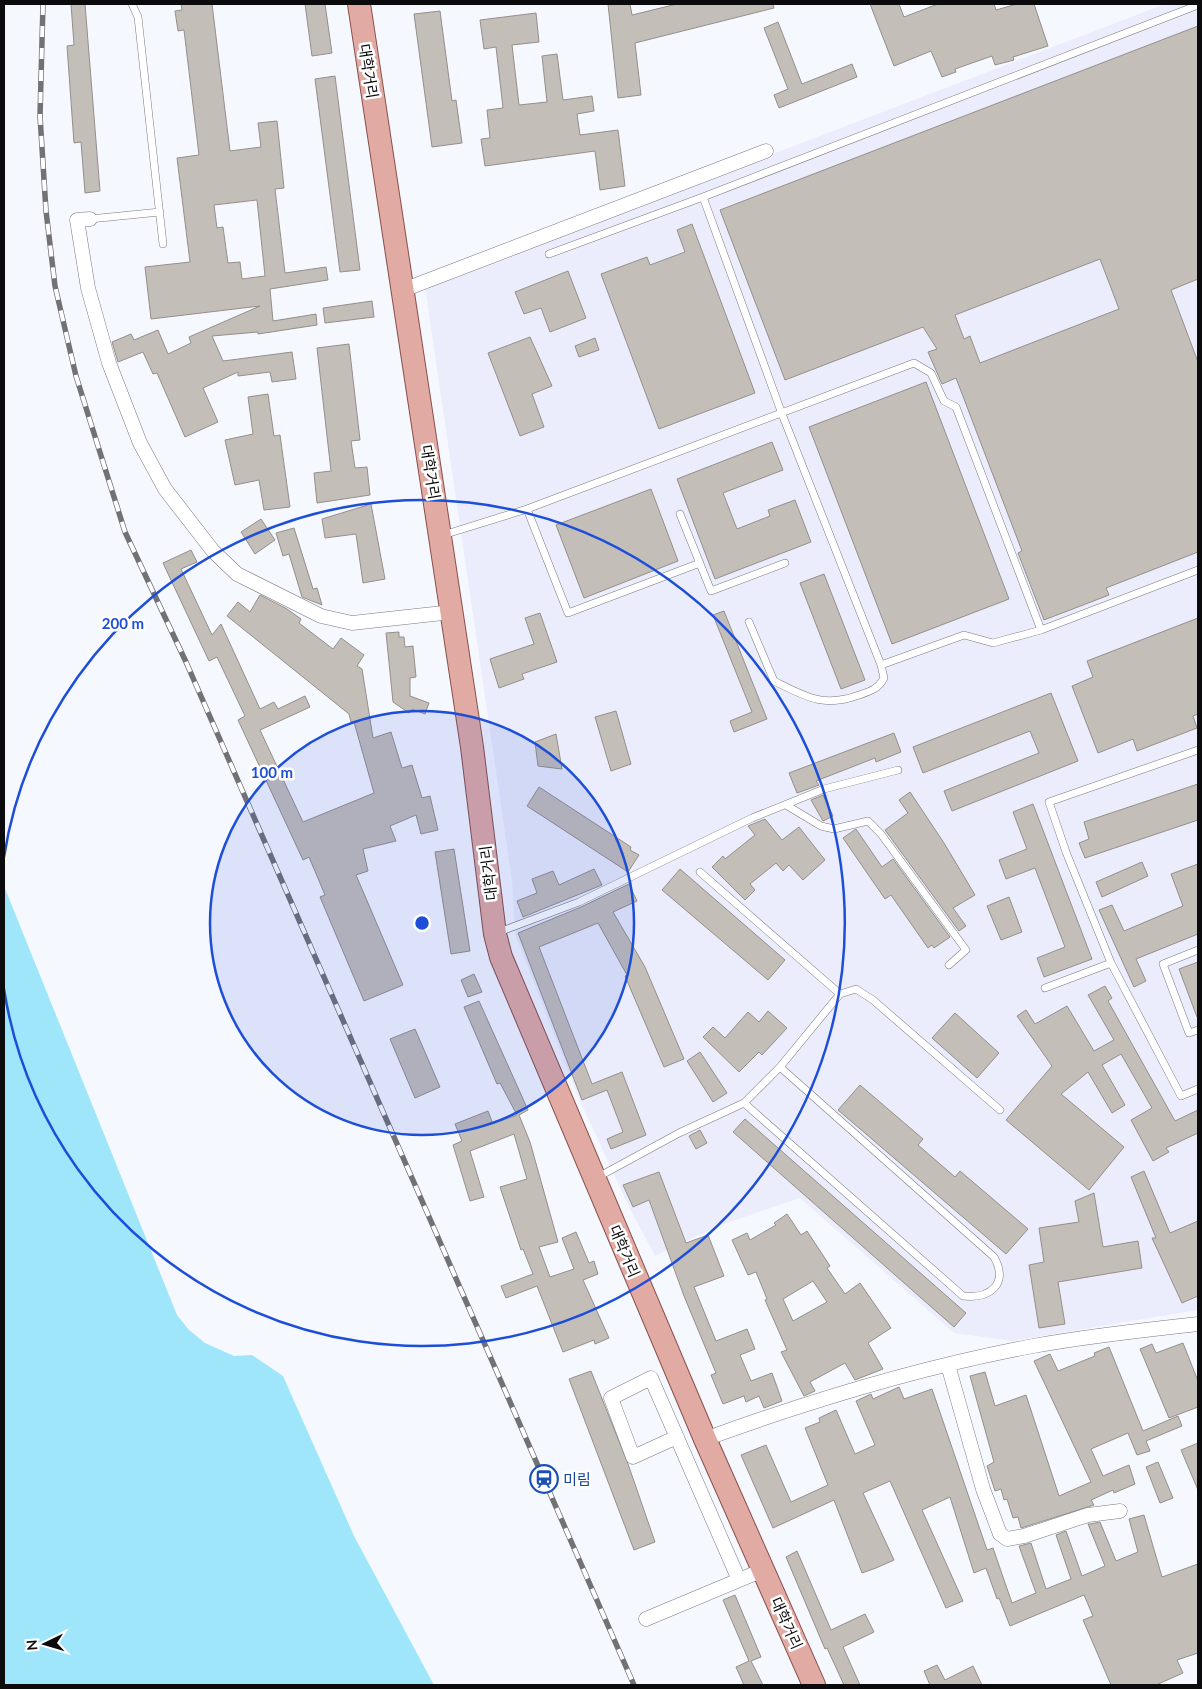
<svg xmlns="http://www.w3.org/2000/svg" width="1202" height="1689" viewBox="0 0 1202 1689" font-family="Lato,'Noto Sans KR',sans-serif">
<rect width="100%" height="100%" fill="#f6f8ff"/>
<path fill="#ebedfc" d="M1165 4H1198V1310L1012 1341 954 1333 800 1198 721 1225 655 1256 629 1207 580 1101 515 934 512 881 425 287Z"/>
<path fill="#a0e6fb" d="M4 886 177 1315 189 1330 205 1343 234 1356 252 1355 283 1376 354 1536 434 1685H4Z"/>
<path fill="#c4beb9" stroke="#958f8a" fill-rule="evenodd" d="M71 4H85L100 191 85 193 81 142 74 143 67 46 74 45Z
M181 4H212L230 151 261 147 258 123 277 121 284 188 275 189 285 273 326 267 328 280 270 289 273 321 316 314 317 325 258 334V332L212 336 223 361 292 352 296 379 272 382 270 372 238 376V372L203 388 218 422 185 437 157 373 153 374 143 352 118 362 112 342 131 334 134 340 158 330 168 354 191 343 189 337 260 306 151 319 145 267 190 262 177 158 199 155 184 30 178 31 175 11 182 10ZM257 200 265 276 242 279 240 262 228 263 223 227 217 228 214 205Z
M305 4H325L332 53 312 56Z
M608 4H630L632 15 677 4H773L774 8 635 43 641 95 618 98Z
M870 4H899L904 17 938 4H994L996 10 1017 4H1034L1048 46 1013 57 1014 60 995 65 992 56 955 69 956 72 942 77 931 51 894 66Z
M440 11 452 101 456 100 462 143 432 147 414 14Z
M536 13 539 42 512 45 519 105 547 102 542 56 557 54 563 100 592 96 594 111 577 114 580 135 618 130 625 186 600 190 595 151 485 166 481 139 490 138 487 110 503 108 496 47 484 49 480 20Z
M778 22 802 84 852 64 857 77 779 108 774 95 788 89 764 28Z
M1198 26V279L1171 290 1198 362V552L1106 588 1109 595 1044 620 1018 553 1022 551 956 378 942 384 928 352 937 349 923 327 785 380 720 210ZM1100 259 1119 309 980 363 970 336 964 339 955 315Z
M335 76 360 270 340 272 315 79Z
M692 224 755 393 659 429 601 274 647 257 650 265 685 252 677 230Z
M568 271 586 318 550 332 541 308 524 314 515 292Z
M372 301 374 317 325 323 323 308Z
M530 337 552 386 532 394 544 427 520 436 488 353Z
M595 338 599 350 579 357 575 346Z
M349 344 360 440 351 441 355 468 367 467 370 495 317 503 314 473 331 471 317 348Z
M926 382 1009 599 892 644 809 427Z
M268 394 274 436 280 435 290 507 264 510 259 480 235 485 225 440 253 434 248 397Z
M772 442 783 470 723 493 737 529 770 516 768 510 795 500 811 542 715 579 677 479Z
M651 489 678 561 584 598 556 525Z
M371 504 385 579 363 583 356 534 325 538 322 519Z
M261 519 275 540 255 554 241 532Z
M294 528 313 589 317 588 322 605 302 597 289 554 283 556 276 533Z
M191 550 197 562 181 569 212 635 221 624 260 709 274 702 278 709 305 696 310 707 260 730 303 822 374 793 354 722H351L349 714 227 616 238 602 250 612 260 595 287 609 301 619 299 623 333 649 341 638 364 655 357 666 362 669 373 738 391 732 402 768 412 765 422 798 430 796 438 830 421 834 416 815 390 826 396 841 363 849 368 871 356 875 403 985 364 1001 320 897 325 895 309 857 303 860 238 720 245 716 217 657 209 661 163 563Z
M824 574 865 680 841 689 800 583Z
M724 611 767 719 734 732 730 721 752 712 713 615Z
M540 613 557 662 522 674 524 679 499 688 490 659 534 644 525 618Z
M1198 618V714L1193 716 1197 728 1137 751 1133 739 1098 753 1072 686 1093 677 1087 661Z
M399 632V637H404L405 647 413 646 416 677 410 678V696L429 703 425 714 412 709 409 713 393 702 386 633Z
M1051 693 1078 761 952 811 944 791 1039 753 1030 731 923 773 913 747Z
M616 711 631 764 611 771 595 717Z
M894 733 901 752 876 762 875 758 816 781 819 785 797 793 789 773Z
M556 734 562 769 538 766 535 742Z
M1198 784V820L1085 858 1079 843 1089 839 1084 822Z
M539 787 631 847 630 850 639 855 628 872 527 806Z
M910 792 944 843 975 895 953 908 966 926 959 931 885 830 908 813 899 800Z
M823 795 833 816 823 821 811 800Z
M1033 804 1092 959 1044 977 1037 958 1065 947 1035 868 1006 879 999 860 1027 849 1013 812Z
M765 819 782 840 799 827 825 860 803 880 789 865 783 871 776 863 750 884 755 890 745 900 712 867 723 856 725 859 755 835 748 826Z
M856 829 882 867 893 859 950 937 934 948 932 945 928 948 891 895 885 899 843 838Z
M454 849 470 951 451 954 435 852Z
M1142 862 1148 876 1102 897 1096 882Z
M1198 864V934L1136 959 1146 981 1134 987 1099 910 1112 905 1124 931 1183 906 1171 874Z
M594 869 602 885 523 917 517 901 537 893 532 879 553 871 559 885Z
M680 869 785 960 768 980 662 890Z
M629 884 637 901 613 912 645 967 684 1059 664 1067 625 976 627 975 598 923 539 947 592 1084 622 1072 646 1135 611 1149 607 1139 623 1132 607 1090 582 1100 518 933 581 907Z
M1009 897 1022 932 1001 940 987 906Z
M1198 962V1017H1197L1179 969Z
M474 974 482 992 468 997 461 980Z
M1105 986 1112 998 1108 1001 1175 1121 1198 1110V1133L1166 1148 1169 1152 1153 1161 1131 1120 1152 1108 1121 1054 1102 1065 1125 1105 1112 1113 1088 1072 1061 1094 1124 1147 1089 1190 1006 1120 1052 1066 1017 1016 1026 1010 1035 1024 1067 1006 1094 1051 1114 1040 1088 995Z
M479 1001 528 1110 519 1115 530 1142 558 1242 539 1247 550 1277 574 1269 562 1238 576 1232 589 1263 594 1261 598 1274 583 1280 609 1338 595 1344 594 1340 563 1352 537 1286 506 1298 501 1286 533 1274 523 1249 521 1250 500 1187 527 1179 514 1134 470 1151 484 1197 470 1201 453 1145 462 1141 455 1124 488 1111 493 1124 517 1115 500 1083 497 1084 464 1007Z
M768 1011 787 1028 762 1055 759 1052 739 1072 703 1037 713 1027 725 1038 748 1012 759 1022Z
M955 1013 999 1053 977 1078 932 1038Z
M415 1029 440 1087 415 1098 390 1039Z
M700 1052 727 1093 713 1102 687 1061Z
M860 1085 923 1139 918 1145 955 1177 960 1171 1028 1229 1006 1254 838 1110Z
M745 1119 966 1313 954 1327 733 1132Z
M700 1130 707 1143 696 1149 689 1136Z
M1144 1171 1170 1233 1198 1221V1296L1182 1303 1152 1238H1156L1131 1177Z
M659 1172 686 1243 708 1235 724 1276 694 1287 716 1341 747 1329 755 1349 740 1355 751 1381 772 1373 782 1401 764 1408 759 1396 746 1402 744 1396 723 1404 711 1375 716 1373 684 1296 649 1200 633 1207 623 1185Z
M1094 1193 1103 1247 1138 1241 1142 1268 1058 1282 1065 1324 1039 1328 1029 1265 1044 1262 1039 1228 1079 1222 1075 1201Z
M787 1214 801 1235 807 1231 830 1266 827 1268 845 1294 860 1283 891 1328 868 1343 883 1369 855 1380 845 1363 810 1382 815 1391 804 1396 781 1352 787 1350 765 1300 767 1299 756 1272 748 1275 732 1240 747 1233 750 1240 776 1225 774 1223ZM813 1281 827 1302 793 1321 783 1299Z
M1183 1343 1198 1381V1407L1169 1418 1140 1349 1152 1344 1156 1353Z
M1109 1347 1143 1431 1178 1416 1182 1426 1146 1441 1150 1451 1137 1455 1128 1433 1091 1449 1103 1476 1129 1465 1135 1484 1114 1493 1113 1490 1091 1500 1094 1505 1021 1528 1018 1517 1013 1518 1007 1499 1004 1500 1001 1489 995 1491 987 1466 994 1462 970 1376 985 1372 995 1406 1026 1395 1059 1496 1091 1482 1034 1361 1050 1354 1058 1371 1095 1356 1094 1353Z
M591 1371 628 1464 655 1542 634 1550 569 1379Z
M899 1387 904 1399 932 1389 987 1550 993 1548 1012 1603 1036 1593 1019 1546 1031 1543 1046 1589 1071 1579 1056 1535 1066 1531 1082 1576 1105 1566 1088 1524H1090L1100 1522 1116 1561 1138 1552 1129 1519 1144 1515 1162 1577 1198 1564V1653L1177 1660 1183 1673 1156 1685H1111L1083 1620 1093 1616 1084 1595 1010 1626 999 1598 997 1599 986 1568 974 1573 950 1497 922 1510 963 1601 946 1608 890 1481 863 1493 894 1560 876 1568 862 1573 834 1500 773 1528 741 1455 766 1445 791 1502 828 1485 805 1428 820 1422 819 1418 836 1410 855 1454 875 1445 856 1401 871 1394 873 1399Z
M1198 1443V1490L1181 1450Z
M1158 1462 1173 1498 1160 1503 1146 1467Z
M797 1551 831 1630 865 1614 874 1632 843 1647 860 1685H844L827 1648 825 1649 786 1557Z
M735 1595 761 1657 751 1661 763 1685H744L736 1667 749 1661 723 1600Z
M937 1665 945 1680 973 1666 982 1685H930L924 1671Z"/>
<g fill="none" stroke-linecap="round" stroke-linejoin="round">
<defs>
<path id="service" d="M132 4 138 17 163 244
M703 197 1198 5
M90 219 160 212
M549 254 703 197 782 414 881 665 964 635 993 643 1041 630 1198 570
M527 509 568 613 700 563
M680 514 711 591 785 563
M443 535 527 509 914 363 931 373 944 401 956 407 1041 630
M749 622 774 681C806 697 824 708 859 695 871 691 878 689 884 678L881 665
M1198 750 1049 802 1066 852 1111 963 1181 1096 1198 1089
M786 805 821 826 834 829 868 821 881 834 966 950 949 965
M700 872 840 994
M499 932 579 902 752 818 824 789 898 770
M1198 950 1163 964 1189 1033 1198 1030
M1045 988 1111 963
M744 1103 963 1296C990 1299 1009 1284 994 1257L780 1067
M598 1177 679 1133 744 1103 780 1067 840 994 856 989 873 1000 1000 1110"/>
<path id="minor" d="M90 219 77 220 88 288 109 363 140 443 165 489 213 551 237 574 321 616 352 623 452 612
M403 290 766 151
M948 1365 983 1489 1000 1534 1007 1539 1024 1536 1088 1515 1120 1511
M677 1437 633 1457 611 1398 651 1378 739 1580
M705 1439C812 1400 921 1367 1033 1346 1087 1336 1143 1330 1198 1324
M646 1619 763 1570"/>
<path id="primary" d="M359 4 472 747 495 934 501 957 705 1439 814 1685"/>
</defs>
<use href="#service" stroke="#797a81" stroke-width="8"/>
<use href="#minor" stroke="#797a81" stroke-width="15"/>
<use href="#primary" stroke="#894e47" stroke-width="24"/>
<use href="#service" stroke="#fff" stroke-width="7"/>
<use href="#minor" stroke="#fff" stroke-width="14"/>
<use href="#primary" stroke="#e1aaa3" stroke-width="22"/>
<defs>
<path id="rail" d="M43 4 40 116 46 211 55 286 76 376 125 532 186 662 634 1685"/>
</defs>
<use href="#rail" stroke="#717276" stroke-width="5.5"/>
<use href="#rail" stroke="#fff" stroke-width="4" stroke-dasharray="11" stroke-linecap="butt"/>
</g>
<circle cx="422" cy="923" r="212" fill="#1d4ed8" fill-opacity=".12"/>
<g fill="none" stroke="#1d4ed8" stroke-width="2.5">
<circle cx="422" cy="923" r="212"/>
<path d="M4 857A423 423 0 1 1 4 989"/>
</g>
<defs>
<symbol id="station-ring" viewBox="-11 -11 22 22"><circle r="9.5" fill="#fff" stroke="#1a4fb4" stroke-width="1.5"/><path d="M-3-6H3Q5-6 5-4V2Q5 4 3 4L4.5 6H3L1.5 4h-3L-3 6H-4.5L-3 4Q-5 4-5 2V-4Q-5-6-3-6ZM-3.5-4v3h7v-3ZM-3.5 1v1.5H-2V1ZM2 1v1.5H3.5V1Z" fill="#1a4fb4"/></symbol>
</defs>
<g fill-rule="evenodd">
<use href="#station-ring" x="528" y="1463" width="32" height="32"/>
</g>
<g text-anchor="middle" dominant-baseline="central" stroke-width="5" stroke-linejoin="round" paint-order="stroke">
<g font-size="15" fill="#0b0b0e" stroke="#fff">
<text transform="translate(369 71) rotate(81)">대학거리</text>
<text transform="translate(431 472) rotate(81)">대학거리</text>
<text transform="translate(488 873) rotate(-97)">대학거리</text>
<text transform="translate(625 1251) rotate(67)">대학거리</text>
<text transform="translate(787 1623) rotate(66)">대학거리</text>
</g>
<g font-size="15" fill="#164399" stroke="#fff" text-anchor="start">
<text x="563" y="1479">미림</text>
</g>
</g>
<circle cx="422" cy="923" r="8" fill="#1d4ed8" stroke="#fff" stroke-width="2.5"/>
<g font-size="15" text-anchor="middle" font-weight="bold" fill="#1d4ed8" stroke="#fff" stroke-width="5" stroke-linejoin="round" paint-order="stroke">
<text x="123" y="629">200 m</text>
<text x="272" y="778">100 m</text>
</g>
<rect width="1202" height="1689" fill="none" stroke="#0b0b0e" stroke-width="10"/>
<g transform="translate(45 1644) rotate(265)" stroke="#ffffff" stroke-width="4" paint-order="stroke">
<path d="M0-4L9 19L0 12L-9 19Z" fill="#0b0b0e"/>
<text y="-8" font-size="14" font-weight="bold" text-anchor="middle" fill="#0b0b0e">N</text>
</g>
</svg>
